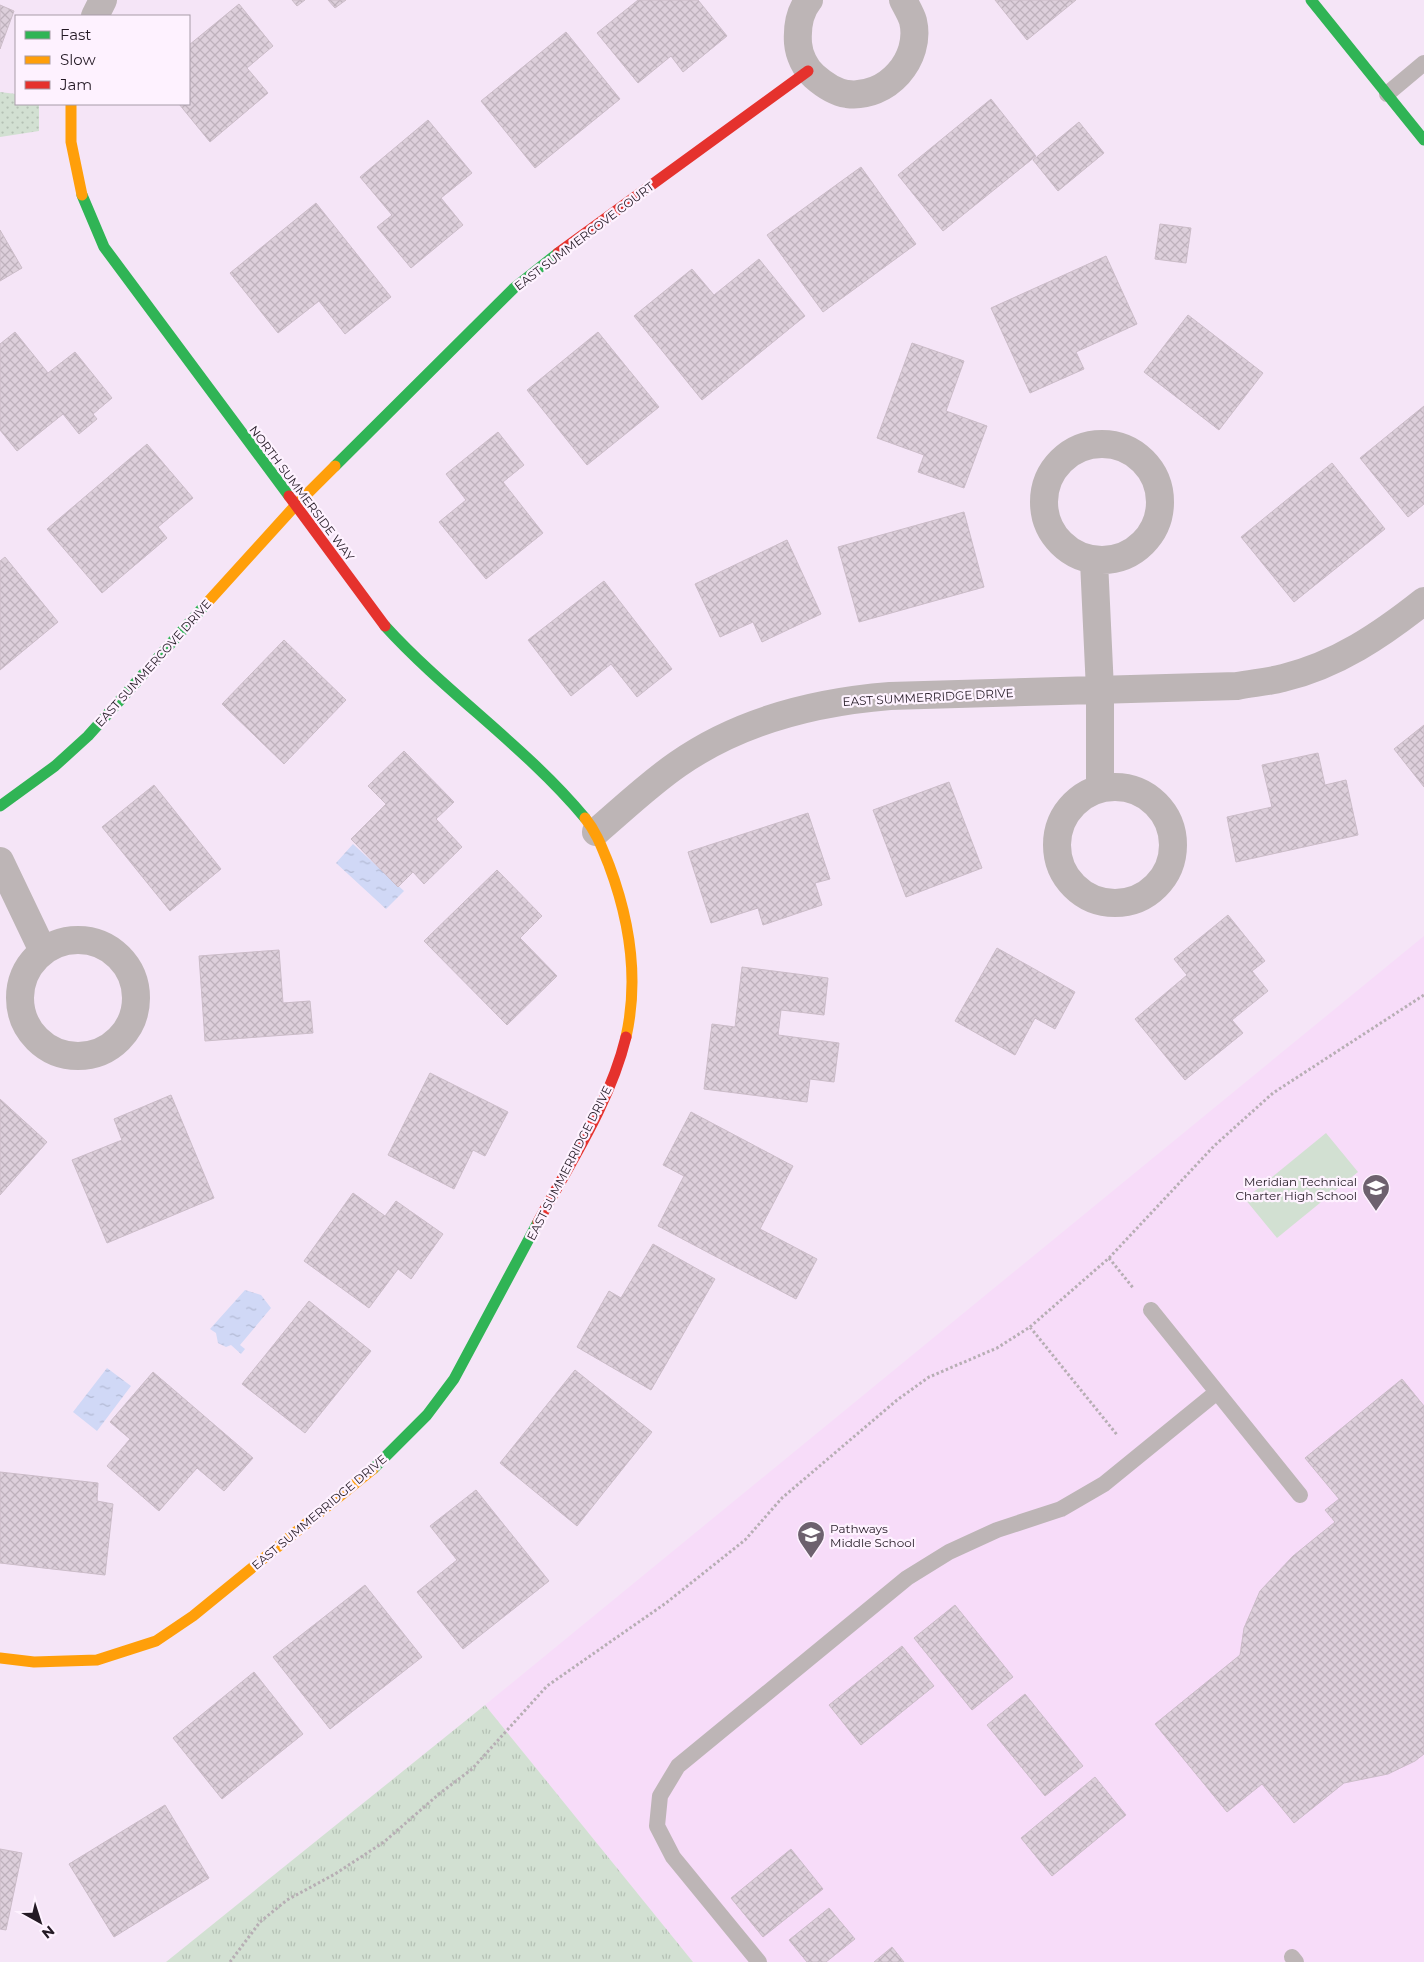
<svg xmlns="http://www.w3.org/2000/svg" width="1424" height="1962" viewBox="0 0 1424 1962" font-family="Montserrat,sans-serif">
<defs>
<pattern id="grass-tufts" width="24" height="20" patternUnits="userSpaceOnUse" patternTransform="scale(1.25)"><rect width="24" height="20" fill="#d2e0d2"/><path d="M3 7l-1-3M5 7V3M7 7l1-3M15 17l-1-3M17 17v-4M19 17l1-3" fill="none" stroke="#b4c0b4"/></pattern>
<pattern id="park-dots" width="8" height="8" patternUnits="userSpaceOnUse" patternTransform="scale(1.25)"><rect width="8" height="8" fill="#d2e0d2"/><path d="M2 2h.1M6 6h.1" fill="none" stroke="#b4c0b4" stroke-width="1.8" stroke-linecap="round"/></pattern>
<pattern id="water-ripples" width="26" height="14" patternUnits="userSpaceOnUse" patternTransform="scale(1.25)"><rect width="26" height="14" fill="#d0d8f6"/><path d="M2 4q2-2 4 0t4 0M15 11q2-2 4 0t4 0" fill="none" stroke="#b2b9d3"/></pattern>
<pattern id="building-cross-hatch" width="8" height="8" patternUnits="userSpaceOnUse" patternTransform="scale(1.25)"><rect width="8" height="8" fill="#ddcfdb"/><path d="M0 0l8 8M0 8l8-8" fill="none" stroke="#beb1bc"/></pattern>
</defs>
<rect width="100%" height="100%" fill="#f5e5f7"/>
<path fill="#f7dcf9" d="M1424 936V1962H693L485 1705Z"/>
<path fill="url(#grass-tufts)" d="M485 1705 693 1962H166Z"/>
<path fill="url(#park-dots)" d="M0 92 16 94V104H39V131L0 137Z"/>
<path fill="#d2e0d2" d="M1326 1133 1358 1172 1277 1238 1245 1199Z"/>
<path fill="url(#water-ripples)" d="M353 844 404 891 386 909 336 863Z
M245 1290 261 1295 271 1308 240 1345 245 1349 241 1354 231 1345 226 1347 218 1343 216 1333 210 1329Z
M107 1368 131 1386 97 1431 73 1412Z"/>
<path fill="url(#building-cross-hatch)" stroke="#cbbcc8" d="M292 0H305L297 6Z
M328 0H346L335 8Z
M638 0H698L727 36 683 72 671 56 638 83 597 33Z
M995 0H1076L1027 40Z
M239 4 273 46 247 68 268 93 210 142 179 104H189V45Z
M0 5 14 11 0 49Z
M566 32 620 99 535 168 481 101Z
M991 99 1036 156 943 231 898 175Z
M428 120 472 173 441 198 463 225 411 268 377 227 392 215 360 177Z
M1079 122 1104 153 1058 191 1033 160Z
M861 167 916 244 823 312 767 235Z
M316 203 391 297 345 334 319 301 278 333 230 273Z
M1160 224 1191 228 1186 263 1155 259Z
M0 230 22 268 0 281Z
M1106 256 1137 324 1076 352 1084 369 1030 393 991 308Z
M759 259 805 316 702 400 634 316 692 269 714 295Z
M1188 315 1263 373 1219 430 1144 372Z
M15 332 48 373 75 352 112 398 93 414 97 419 79 434 63 414 17 451 0 430V344Z
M598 332 659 407 587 465 527 390Z
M912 343 964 361 946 411 987 426 964 488 918 472 924 455 877 438Z
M1424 406V504L1408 517 1360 458Z
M498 432 524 465 503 482 543 533 486 579 439 522 466 500 446 474Z
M147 444 193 498 158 527 167 538 102 593 47 529Z
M1332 463 1385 529 1294 602 1241 537Z
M964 512 984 587 859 622 838 547Z
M787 540 821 614 762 642 753 622 720 637 695 584Z
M5 557 58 622 0 670V561Z
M604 581 672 669 637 697 611 664 571 696 528 640Z
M284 640 346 700 284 764 222 704Z
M1424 725V787L1394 749Z
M404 751 454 802 436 819 462 847 424 884 413 872 398 887 351 839 386 804 368 786Z
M1318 753 1325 785 1346 780 1358 835 1236 862 1227 817 1272 807 1262 765Z
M949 782 982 868 906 897 873 810Z
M154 785 221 869 170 911 102 827Z
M808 813 830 879 815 883 822 905 763 925 758 908 711 923 688 852Z
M497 870 542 916 520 938 557 976 507 1025 424 941Z
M1228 915 1265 961 1252 971 1268 991 1232 1020 1243 1033 1185 1080 1135 1019 1187 975 1174 959Z
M997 948 1075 992 1055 1029 1035 1018 1015 1055 955 1021Z
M279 950 283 1003 310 1001 313 1033 205 1041 199 956Z
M742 967 828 978 824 1015 781 1010 778 1035 839 1043 834 1082 810 1079 807 1102 704 1089 712 1024 735 1027Z
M430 1073 508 1112 485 1156 473 1150 454 1189 388 1155Z
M171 1095 214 1198 107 1243 72 1160 122 1140 114 1119Z
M0 1099 47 1142 0 1195Z
M691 1112 793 1166 760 1229 817 1259 796 1299 658 1226 684 1176 663 1165Z
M353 1193 385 1216 396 1201 443 1234 411 1279 398 1269 369 1308 304 1261Z
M653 1244 715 1279 651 1390 577 1347 609 1291 621 1298Z
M309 1301 371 1351 305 1433 242 1384Z
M575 1370 652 1432 577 1526 500 1463Z
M153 1372 253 1458 224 1491 197 1468 159 1511 107 1466 130 1439 110 1422Z
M1402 1379 1424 1406V1754L1415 1761 1388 1774 1344 1783 1294 1823 1262 1784 1227 1812 1155 1724 1240 1655 1244 1628 1260 1591 1293 1556 1335 1522 1325 1510 1339 1499 1305 1458Z
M0 1472 98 1483 97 1501 113 1504 105 1575 0 1563Z
M476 1490 549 1581 463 1649 417 1592 457 1560 430 1526Z
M365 1585 422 1657 330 1729 273 1657Z
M955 1605 1013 1677 972 1710 914 1638Z
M902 1646 934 1686 861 1745 829 1705Z
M254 1672 303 1734 222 1799 173 1738Z
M1025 1694 1083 1766 1045 1796 987 1725Z
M1095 1777 1126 1815 1052 1876 1021 1838Z
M165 1805 209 1878 114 1937 69 1864Z
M0 1849 22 1853 6 1930 0 1929Z
M791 1849 823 1889 763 1937 731 1898Z
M829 1908 855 1939 826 1962H807L789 1940Z
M892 1947 904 1962H874Z"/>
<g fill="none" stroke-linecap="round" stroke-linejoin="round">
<path stroke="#b7aeb4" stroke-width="3" stroke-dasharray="2.5 2.5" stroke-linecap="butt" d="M1109 1258 1134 1289
M1030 1327 1109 1258 1214 1146 1273 1093 1424 995
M230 1962 260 1922 287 1900 335 1874 384 1842 439 1794 472 1769 547 1686 666 1603 745 1540 782 1498 897 1400 929 1377 997 1348 1030 1327 1118 1436"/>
<path stroke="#bdb5b6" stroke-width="16" d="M1387 94 1424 63
M1151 1310 1300 1495
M1292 1957 1296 1962
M759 1962 673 1857 657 1826 660 1796 678 1766 907 1578 949 1552 997 1530 1061 1509 1104 1484 1217 1392"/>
<path stroke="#bdb5b6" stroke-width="28" d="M809 0C799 12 797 27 798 43 799 55 805 68 814 76 823 84 834 92 847 94 887 99 922 59 913 21 911 14 906 6 903 0
M95 16 103 0
M1044 502a58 58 0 1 1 116 0a58 58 0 1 1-116 0Z
M1094 561 1100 690V788
M1057 845a58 58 0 1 1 116 0a58 58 0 1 1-116 0Z
M596 832C623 809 649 784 678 764 741 720 815 702 890 696L1237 686C1252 683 1268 682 1283 678 1337 665 1381 635 1424 601
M0 861 43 951
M20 998a58 58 0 1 1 116 0a58 58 0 1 1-116 0Z"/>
<path stroke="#30b455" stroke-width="11" d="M1311 0 1424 140
M82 195 104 247 289 496
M335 466 514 288 558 253
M385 626C447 694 526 747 585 818
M0 806 55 766 88 736 206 604
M373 1469 427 1415 454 1379 538 1222"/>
<path stroke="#ff9f0a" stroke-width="11" d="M71 104V142L82 195
M206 604 294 507 335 466
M585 818C597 833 602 848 609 865 630 921 639 979 626 1037
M0 1658 34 1662 97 1660 156 1641 193 1616 373 1469"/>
<path stroke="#e5322d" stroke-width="11" d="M558 253 808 71
M289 496 385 626
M538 1222C570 1163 610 1103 626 1037"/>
</g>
<defs>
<symbol id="school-pin" viewBox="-11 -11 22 30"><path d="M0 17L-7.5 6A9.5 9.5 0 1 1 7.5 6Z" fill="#6d616e" stroke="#fef2ff"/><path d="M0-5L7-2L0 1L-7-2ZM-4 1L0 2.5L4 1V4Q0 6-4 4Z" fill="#fff"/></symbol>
</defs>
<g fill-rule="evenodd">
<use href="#school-pin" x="1360" y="1172" width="32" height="43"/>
<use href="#school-pin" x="795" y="1519" width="32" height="43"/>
</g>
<g text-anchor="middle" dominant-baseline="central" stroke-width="4.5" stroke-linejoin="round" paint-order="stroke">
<g font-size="12" fill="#241a25" stroke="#fef2ff">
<text transform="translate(584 236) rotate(-37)">EAST SUMMERCOVE COURT</text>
<text transform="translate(302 493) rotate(53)">NORTH SUMMERSIDE WAY</text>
<text transform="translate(153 663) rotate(-48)">EAST SUMMERCOVE DRIVE</text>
<text transform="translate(928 697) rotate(-3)">EAST SUMMERRIDGE DRIVE</text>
<text transform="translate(569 1163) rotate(-63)">EAST SUMMERRIDGE DRIVE</text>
<text transform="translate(319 1512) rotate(-40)">EAST SUMMERRIDGE DRIVE</text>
</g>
<g font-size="12" fill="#241a25" stroke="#fef2ff" text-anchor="end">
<text x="1357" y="1181">Meridian Technical<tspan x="1357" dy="14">Charter High School</tspan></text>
<text x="830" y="1528" text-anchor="start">Pathways<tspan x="830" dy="14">Middle School</tspan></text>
</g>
</g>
<rect x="15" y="15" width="175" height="90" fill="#fef2ff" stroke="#a79ca8"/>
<rect x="25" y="31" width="25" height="8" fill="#30b455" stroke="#a79ca8"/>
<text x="60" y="40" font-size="15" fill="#241a25">Fast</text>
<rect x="25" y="56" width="25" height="8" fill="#ff9f0a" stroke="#a79ca8"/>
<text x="60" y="65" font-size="15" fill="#241a25">Slow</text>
<rect x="25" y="81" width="25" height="8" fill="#e5322d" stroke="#a79ca8"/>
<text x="60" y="90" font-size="15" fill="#241a25">Jam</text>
<g transform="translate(40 1922) rotate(141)" stroke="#fef2ff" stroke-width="4" paint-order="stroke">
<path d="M0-4L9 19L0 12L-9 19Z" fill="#241a25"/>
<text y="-8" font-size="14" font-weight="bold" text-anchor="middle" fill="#241a25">N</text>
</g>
</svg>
